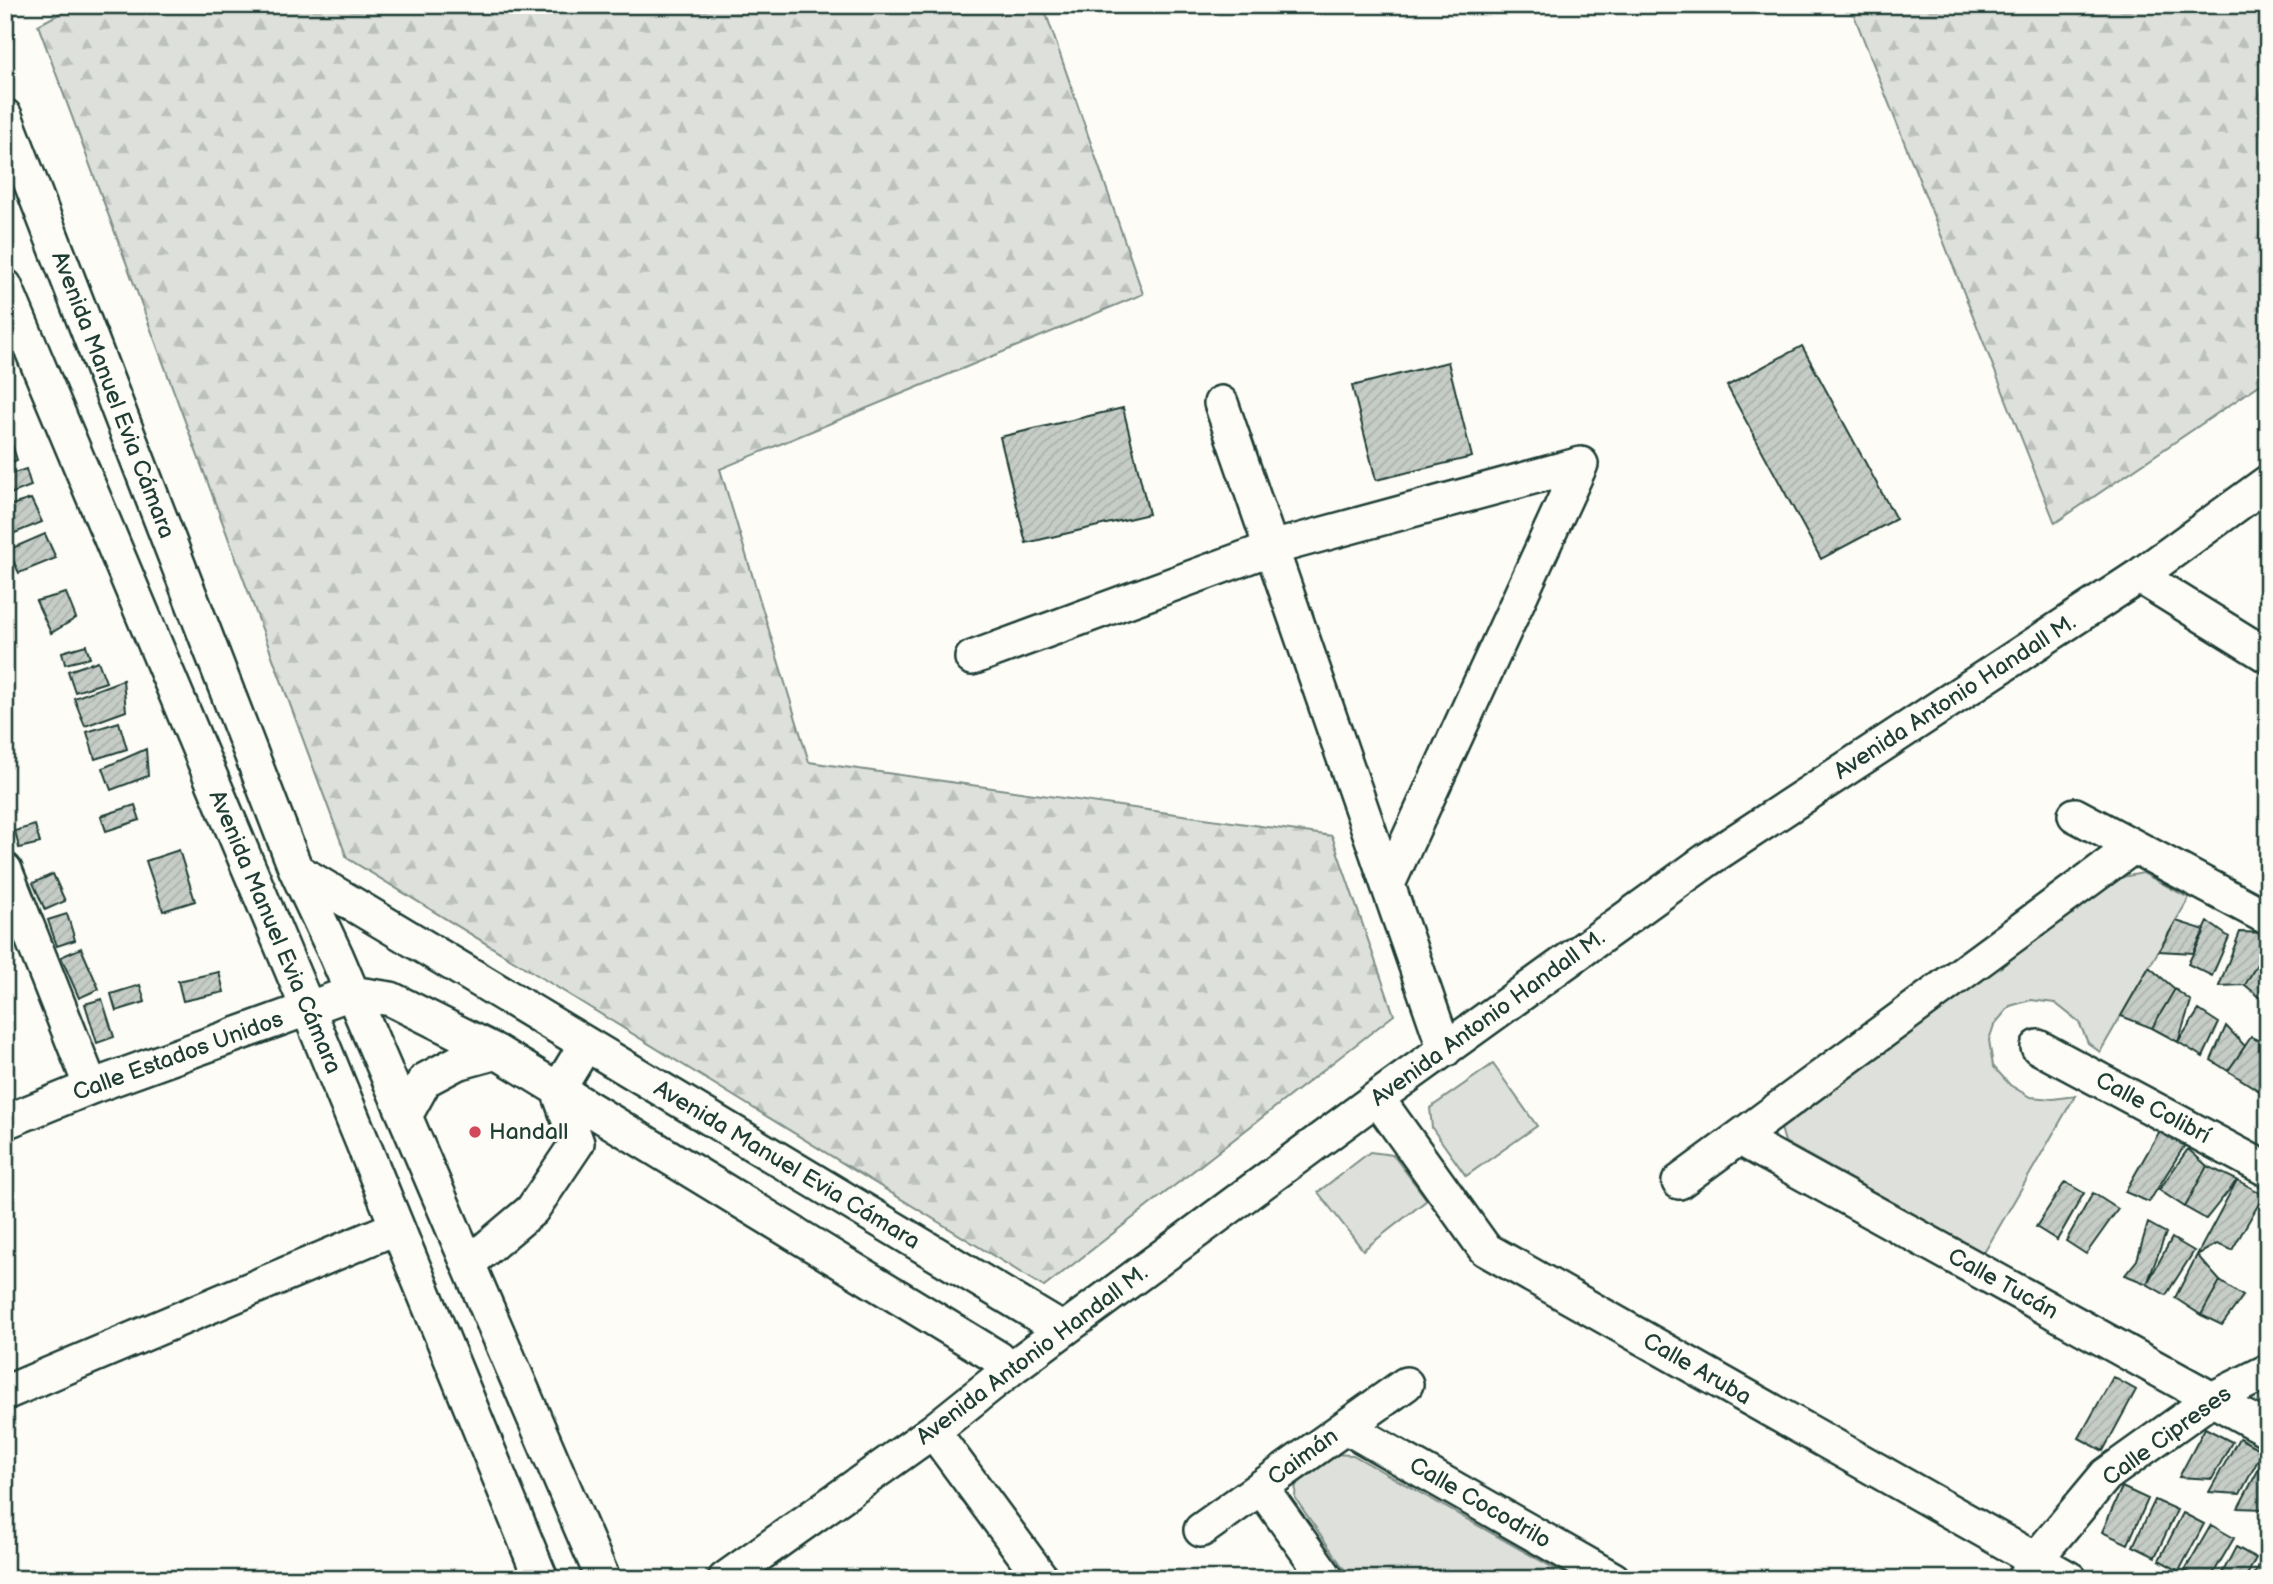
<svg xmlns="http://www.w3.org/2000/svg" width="2273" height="1584" viewBox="0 0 2273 1584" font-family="'Balsamiq Sans',sans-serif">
<defs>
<pattern id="forest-firs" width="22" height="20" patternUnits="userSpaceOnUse" patternTransform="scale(1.75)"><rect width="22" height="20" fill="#dde0db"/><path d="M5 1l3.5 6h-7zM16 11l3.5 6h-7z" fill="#bdc1bd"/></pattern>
<pattern id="building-hatch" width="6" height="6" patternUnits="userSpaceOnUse" patternTransform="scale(1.75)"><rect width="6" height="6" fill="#c6cdc7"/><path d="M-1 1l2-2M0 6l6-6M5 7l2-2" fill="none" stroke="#aab1ac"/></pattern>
</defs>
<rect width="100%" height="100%" fill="#fdfcf7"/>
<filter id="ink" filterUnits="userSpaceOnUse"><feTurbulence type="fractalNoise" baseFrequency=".0143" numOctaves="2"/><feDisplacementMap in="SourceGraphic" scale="14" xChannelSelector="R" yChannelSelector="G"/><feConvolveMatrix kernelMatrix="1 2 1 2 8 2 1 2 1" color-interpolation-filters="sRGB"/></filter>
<g filter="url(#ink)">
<path fill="url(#forest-firs)" stroke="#7e8e88" stroke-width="2" d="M76 5H1043L1143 294 720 469 809 762 1332 836 1394 1015 1044 1287 347 858 38 25Z
M1850 5H2268V379L2055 523Z"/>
<path fill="#dde0db" stroke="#7e8e88" stroke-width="2" d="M2143 873 2189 898 2100 1052 2088 1043 2079 1022 2055 1003 2031 1000 2010 1006 1994 1025 1989 1040 1993 1066 2010 1085 2030 1097 2053 1099 2075 1096 1984 1253 1785 1142 1781 1128 2122 877Z
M1493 1064 1537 1126 1466 1176 1432 1128 1430 1108Z
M1370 1152 1393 1155 1427 1200 1363 1250 1318 1192Z
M1332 1454 1353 1455 1573 1579H1351L1295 1498 1296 1481Z"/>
<path fill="url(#building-hatch)" stroke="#1f3d34" stroke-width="2" d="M1802 346 1896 519 1821 559 1727 386Z
M1448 362 1472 457 1376 480 1352 386Z
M1123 408 1149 514 1026 543 1000 437Z
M12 444 17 460 5 465V447Z
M26 469 31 486 5 496V476Z
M31 499 42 522 5 537V507Z
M45 534 56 558 19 573 8 550Z
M66 593 76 618 51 633 36 601Z
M86 645 90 658 65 664 62 652Z
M98 661 106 682 75 692 68 671Z
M123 680 126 711 85 726 74 698Z
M119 722 127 749 95 759 87 732Z
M146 749 148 776 111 790 103 768Z
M135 805 140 820 106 831 101 816Z
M35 825 40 843 19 848 15 831Z
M179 850 195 901 163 911 146 861Z
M53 874 65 901 45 910 33 883Z
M67 914 75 940 57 946 48 920Z
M2176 921 2205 930 2194 953 2159 951Z
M2208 922 2229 937 2212 976 2188 964Z
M2240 932 2268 933V945L2245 985 2219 986Z
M2268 945V1004L2245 985Z
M81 948 99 989 79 998 61 957Z
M2149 967 2175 989 2152 1028 2121 1016Z
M219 972 224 992 183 1001 178 981Z
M140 985 145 1002 116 1011 111 994Z
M2175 989 2191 1001 2178 1042 2152 1028Z
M102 999 114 1037 97 1043 85 1004Z
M2199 1010 2219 1023 2203 1057 2178 1042Z
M2226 1026 2245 1046 2228 1071 2211 1060Z
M2251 1037 2268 1045V1072L2258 1090 2228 1071Z
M2268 1072V1098L2258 1090Z
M2163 1125 2188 1140 2149 1202 2125 1192Z
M2188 1149 2207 1166 2185 1207 2159 1190Z
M2207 1166 2237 1180 2206 1219 2185 1207Z
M2237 1180 2264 1195 2232 1250 2217 1244 2197 1255Z
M2065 1182 2084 1193 2057 1240 2036 1227Z
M2093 1193 2118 1209 2086 1254 2066 1241Z
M2148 1223 2166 1233 2147 1284 2125 1275 2137 1260Z
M2172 1238 2194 1251 2166 1295 2147 1284Z
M2197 1255 2220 1281 2201 1315 2175 1298Z
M2220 1281 2243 1296 2222 1325 2201 1315Z
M2113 1377 2136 1390 2103 1451 2079 1438Z
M2205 1428 2232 1442 2212 1479 2179 1477Z
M2239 1438 2263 1451 2240 1494 2209 1492Z
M2261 1465 2268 1469V1504L2265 1509 2238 1508Z
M2122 1487 2148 1499 2128 1544 2102 1532Z
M2155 1500 2177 1510 2155 1557 2133 1546Z
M2183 1513 2204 1524 2179 1571 2159 1560Z
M2211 1525 2234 1538 2210 1579H2200L2185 1570Z
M2236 1547 2256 1558 2245 1579H2219Z
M2263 1558 2268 1561V1579H2252Z"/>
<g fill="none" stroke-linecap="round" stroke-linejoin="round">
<defs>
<path id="minor" d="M5 116 296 870 336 955 603 1579
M5 286 308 1009 541 1579
M1221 403 1445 1050
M2139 576 2268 656
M972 658 1272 548 1581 464 1388 884
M2075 815 2268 918
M5 870 91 1087
M296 870 1063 1330
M2038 1047 2268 1170
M1377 1098 1485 1249 2070 1579
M405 1116 425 1080 457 1063 497 1052
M5 1122 91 1087 351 993 391 999 497 1052 1013 1367
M1739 1138 2268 1430
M1679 1182 2133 847
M468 1264 532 1210 577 1143 558 1090 586 1044
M5 1393 397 1227
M1346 1427 1613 1579
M933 1431 1042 1579
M1261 1487 1327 1579
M1201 1530 1406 1384
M2025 1576 2035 1560 2106 1475 2212 1399 2268 1371
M725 1579 933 1431 1013 1367 1377 1098 1707 860 2139 576 2268 482"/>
</defs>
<use href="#minor" stroke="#1f3d34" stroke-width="38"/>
<use href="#minor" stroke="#fdfcf7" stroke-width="33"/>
</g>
</g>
<circle fill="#d1495b" stroke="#fdfcf7" stroke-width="2.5" cx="475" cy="1132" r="7"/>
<g text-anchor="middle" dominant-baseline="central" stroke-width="6" stroke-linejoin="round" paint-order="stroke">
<g font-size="23" fill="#1f3d34" stroke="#fdfcf7">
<text transform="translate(113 395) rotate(69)">Avenida Manuel Evia Cámara</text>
<text transform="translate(1955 697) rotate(-33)">Avenida Antonio Handall M.</text>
<text transform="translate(275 932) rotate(67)">Avenida Manuel Evia Cámara</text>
<text transform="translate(1488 1018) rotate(-36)">Avenida Antonio Handall M.</text>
<text transform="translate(178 1056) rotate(-20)">Calle Estados Unidos</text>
<text transform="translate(2153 1108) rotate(28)">Calle Colibrí</text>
<text transform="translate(787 1165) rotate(31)">Avenida Manuel Evia Cámara</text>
<text transform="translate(2003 1284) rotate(29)">Calle Tucán</text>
<text transform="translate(1032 1355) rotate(-37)">Avenida Antonio Handall M.</text>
<text transform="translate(1697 1369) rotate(30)">Calle Aruba</text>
<text transform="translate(2167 1436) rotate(-36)">Calle Cipreses</text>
<text transform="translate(1303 1457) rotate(-36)">Caimán</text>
<text transform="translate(1480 1503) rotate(30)">Calle Cocodrilo</text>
</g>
<g font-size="23" fill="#1f3d34" stroke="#fdfcf7" text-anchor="start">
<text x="489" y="1132">Handall</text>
</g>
</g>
<rect width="2273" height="1584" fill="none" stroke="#fdfcf7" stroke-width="28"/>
<rect x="14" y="14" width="2245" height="1556" fill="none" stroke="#1f3d34" stroke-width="2.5" filter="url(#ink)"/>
</svg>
